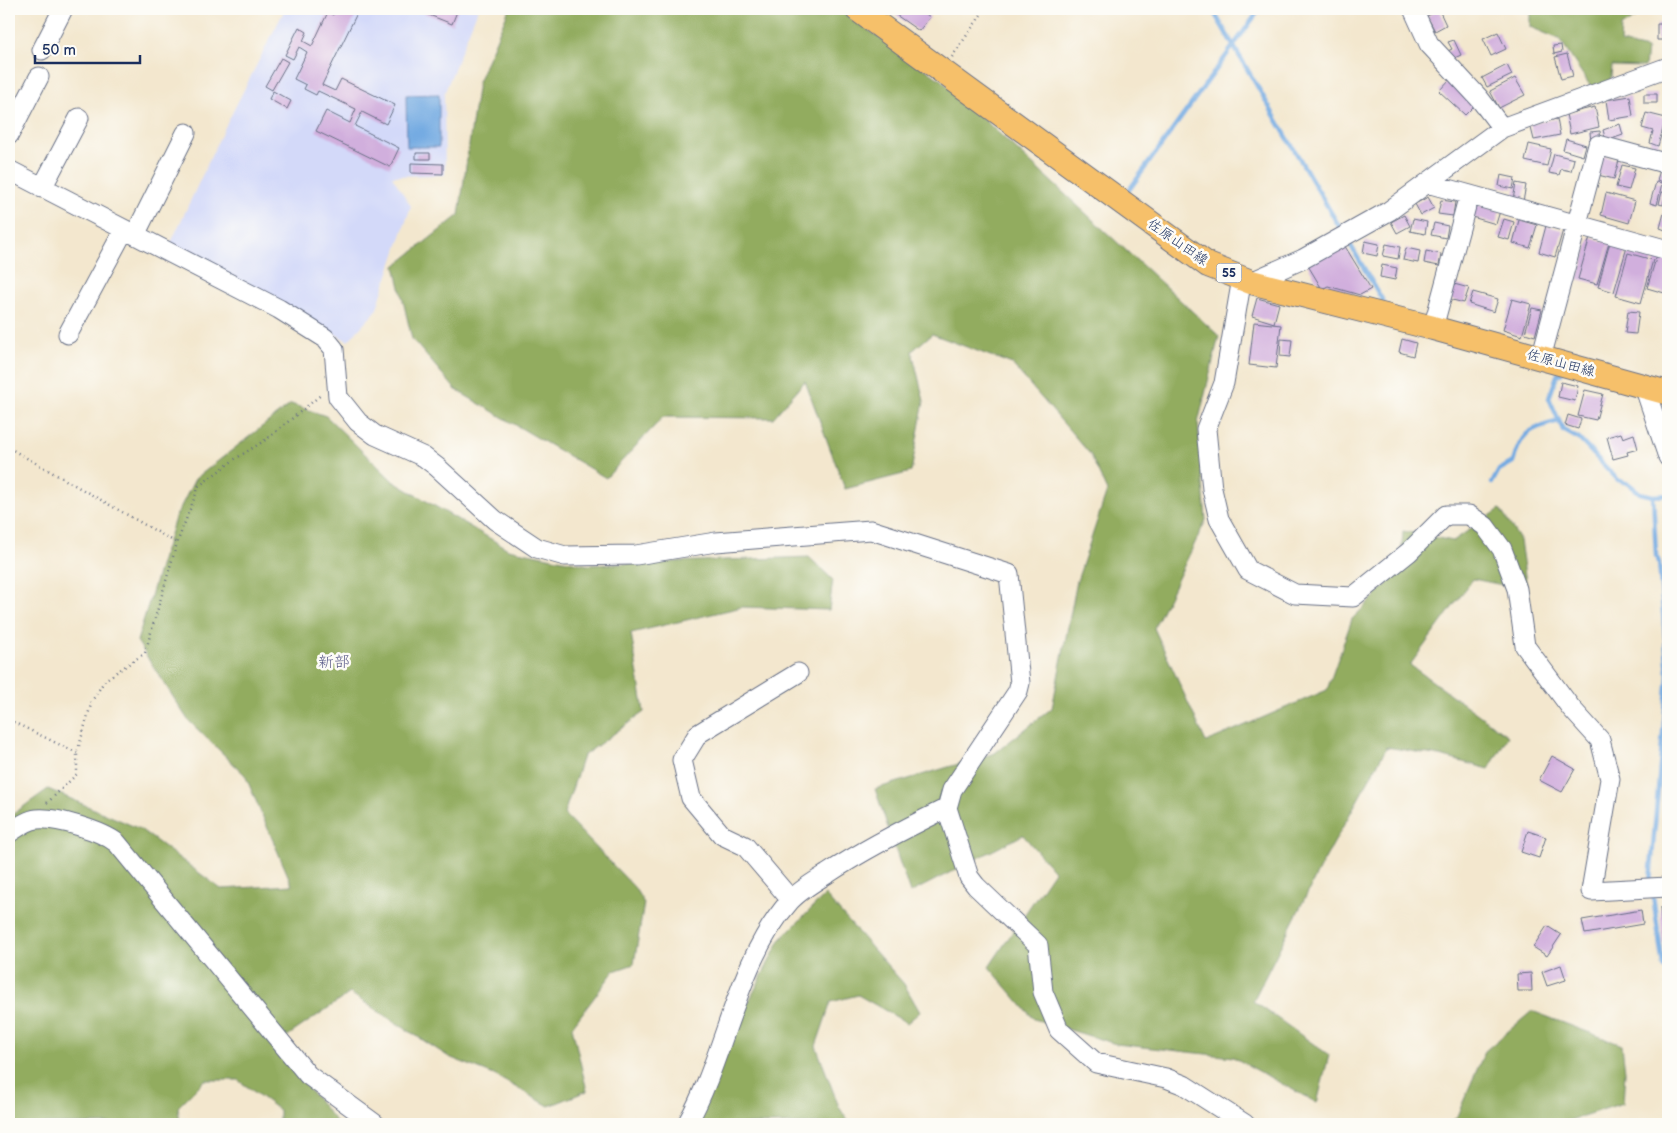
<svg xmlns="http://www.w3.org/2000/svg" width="1677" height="1133" viewBox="0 0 1677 1133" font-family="'Balsamiq Sans','Klee One',sans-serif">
<rect width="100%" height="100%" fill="#fdfcf7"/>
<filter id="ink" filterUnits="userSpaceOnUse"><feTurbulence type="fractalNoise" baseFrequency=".02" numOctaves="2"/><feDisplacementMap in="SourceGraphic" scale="10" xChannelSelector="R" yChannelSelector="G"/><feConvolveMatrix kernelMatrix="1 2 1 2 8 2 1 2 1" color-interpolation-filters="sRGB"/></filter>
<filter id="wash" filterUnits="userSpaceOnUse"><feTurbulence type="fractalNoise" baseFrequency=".0096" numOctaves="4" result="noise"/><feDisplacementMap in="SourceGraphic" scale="20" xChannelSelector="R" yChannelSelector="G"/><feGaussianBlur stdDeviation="1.12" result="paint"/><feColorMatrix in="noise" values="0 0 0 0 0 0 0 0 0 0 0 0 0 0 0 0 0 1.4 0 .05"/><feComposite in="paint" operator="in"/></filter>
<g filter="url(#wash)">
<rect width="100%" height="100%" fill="#f3e7ce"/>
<path fill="#d3d9f9" d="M285 9H478L444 94 445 175 392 176 411 206 376 311 348 341 169 247 219 139Z"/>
<path fill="#92ac5f" stroke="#566e5e" d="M509 9H838L941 80 1219 336 1198 423 1206 520 1154 628 1206 742 1327 690 1352 619 1400 571 1403 531 1453 541 1500 509 1520 540 1527 590 1473 579 1410 665 1508 736 1489 769 1440 756 1387 747 1320 868 1253 1001 1329 1055 1317 1103 1233 1057 1116 1044 1034 1019 989 967 1054 871 1023 835 910 893 875 789 995 753 1052 708 1077 581 1107 491 1090 454 1012 364 932 334 912 351 924 401 911 472 845 489 805 381 773 418 663 417 606 478 456 390 412 339 395 266 459 215 478 82Z
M1530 9H1660L1662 11 1638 16 1621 27 1620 43 1647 49 1645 67 1612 66 1610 87H1591L1559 39 1530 27Z
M291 404 326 416 394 482 508 549 588 565 809 557 833 580 829 610 742 607 631 633 644 712 583 756 564 814 634 887 644 903 634 964 614 971 572 1027 587 1091 549 1106 494 1075 449 1057 350 993 273 1046 338 1124H279V1110L238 1080H205L178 1107 180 1124H9V817L48 789 140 829 221 889 292 885 245 775 188 720 137 641 175 518 195 479Z
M825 895 904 984 920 1012 907 1023 858 995 831 1002 816 1046 839 1107 850 1124H694L749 1001 780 940Z
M1532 1011 1622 1045 1625 1072 1623 1103 1558 1124H1450L1457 1116 1485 1051Z"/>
<path fill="#74abe2" stroke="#486da0" d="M439 94V147H407L406 95Z"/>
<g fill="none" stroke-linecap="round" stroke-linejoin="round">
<path stroke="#74abe2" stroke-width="4.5" d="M1212 9 1343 233
M1129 190 1260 9
M1347 239 1383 301
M1561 374 1558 373 1549 398 1563 430 1579 439 1618 480 1629 484 1640 493 1653 496 1668 495
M1492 483 1499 470 1513 462C1522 430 1529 430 1559 421
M1650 881 1668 676 1659 562 1656 556 1653 496
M1653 896 1663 966 1668 972"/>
</g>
<g id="blocks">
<path fill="#d1afdd" d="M332 9H359L322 85 335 91 341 79 395 105 386 124 362 112 355 126 399 148 390 167 316 131 326 111 350 123 356 109 318 91 316 95 304 89 306 85 294 79 307 52 299 47 293 59 285 55 299 27 307 32 303 41 312 46 328 12 333 15 335 11Z
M414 9H458L452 24Z
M901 9H919L930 17 919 31 896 15Z
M1439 10 1446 25 1435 31 1427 16Z
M1657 24H1668V40H1657Z
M1498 32 1506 49 1491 56 1483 39Z
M1454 40 1461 55 1450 60 1446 52 1452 49 1448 42Z
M1561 45 1562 52 1554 54 1553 46Z
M1567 54 1573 76 1561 79 1555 57Z
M281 58 288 62 272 90 265 86Z
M1507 65 1512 75 1487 87 1482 78Z
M1515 78 1525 95 1499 108 1490 91Z
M1450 79 1476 104 1465 115 1439 91Z
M273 91 291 101 287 109 269 99Z
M1644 94H1657V103H1644Z
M1630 96 1633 116 1609 120 1606 100Z
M1595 107 1599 127 1570 134 1566 114Z
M1646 113 1666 118 1658 146 1650 143 1653 131 1642 128Z
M1557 119 1560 135 1534 140 1530 124Z
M1620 124 1623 135 1606 141 1603 130Z
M1600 131 1601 142H1591L1590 132Z
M1566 139 1586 145 1583 156 1563 150Z
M1529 144 1551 149 1547 166 1525 161Z
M416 153H430V159H416Z
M1554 154 1574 159 1571 171 1561 169 1559 175 1549 173Z
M1603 156 1619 160 1614 179 1598 175Z
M411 163 443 164V174L411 173Z
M1622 165 1635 168 1629 190 1616 187Z
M1660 170 1666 171 1664 182 1657 180Z
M1501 175 1515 178 1513 189 1499 186Z
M1656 182 1662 183 1657 205 1650 203Z
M1516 183 1526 185 1523 202 1513 200Z
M1662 192 1666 193 1663 205 1659 204Z
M1606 193 1635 201 1629 223 1601 215Z
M1428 197 1434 208 1421 215 1415 204Z
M1441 200 1455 202 1453 216 1438 214Z
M1475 204 1500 211 1496 224 1472 217Z
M1664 213 1668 214V231L1660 228Z
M1404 215 1410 226 1397 233 1391 222Z
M1413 219 1427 222 1425 234 1410 231Z
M1504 219 1514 222 1509 240 1498 237Z
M1519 220 1537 225 1530 248 1513 243Z
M1434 223 1448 226 1446 238 1431 235Z
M1546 226 1563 230 1555 257 1539 252Z
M1590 237 1609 243 1597 284 1578 279Z
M1365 241 1379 244 1377 256 1363 253Z
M1610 242 1627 247 1614 292 1598 287Z
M1343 243 1371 289 1360 295 1328 286 1322 289 1307 264Z
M1386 244 1400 247 1398 259 1383 256Z
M1406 248 1420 251 1418 263 1403 260Z
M1426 251 1441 254 1439 266 1424 263Z
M1628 253 1653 260 1641 303 1616 296Z
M1657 255 1668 258V294L1647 288Z
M1382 265 1397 268 1395 280 1380 277Z
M1454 284 1469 288 1464 303 1449 299Z
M1473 292 1498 299 1494 312 1469 304Z
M1257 298 1279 304 1274 323 1252 316Z
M1512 299 1531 304 1522 336 1503 330Z
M1532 308 1542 310 1535 336 1525 333Z
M1628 311 1639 312 1636 334 1625 333Z
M1254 322 1281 325 1276 368 1249 365Z
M1281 339 1292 340 1290 357 1280 356Z
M1402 339 1416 343 1413 356 1399 352Z
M1561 382 1578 386 1575 401 1558 397Z
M1585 390 1603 394 1596 420 1578 416Z
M1568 415 1581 419 1578 429 1565 425Z
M1665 415H1668V426L1666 427Z
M1621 433 1623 438 1634 434 1638 449 1627 452 1628 455 1613 459 1607 437Z
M1552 756 1575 769 1562 792 1539 780Z
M1528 831 1546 837 1539 858 1521 852Z
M1668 907V943H1663L1660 908Z
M1641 910 1643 924 1585 934 1582 920Z
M1547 926 1561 935 1547 956 1533 947Z
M1561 965 1566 980 1547 986 1542 972Z
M1531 973 1532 991H1518L1517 974Z"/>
</g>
</g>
<g filter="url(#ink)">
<use href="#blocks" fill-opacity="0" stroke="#676f85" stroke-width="1"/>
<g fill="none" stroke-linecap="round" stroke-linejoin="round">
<defs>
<path id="minor" d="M1413 9 1429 44 1479 98 1502 128
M42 50 63 9
M9 135 39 77
M9 170 279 309 325 338 334 349 338 397 358 422 375 435 424 457 437 467 495 520 537 548 565 556 636 555 716 542 871 530 1009 574 1020 683 1018 691 952 790 947 808 969 877 976 886 1038 945 1043 992 1059 1030 1096 1063 1166 1078 1184 1085 1245 1124
M1427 183 1668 250
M42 188 79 118
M135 235 186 133
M1242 278 1224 383 1206 429 1212 489 1219 519 1248 570 1295 594 1353 597 1409 552 1446 515H1469L1485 526 1502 549 1517 589 1525 646 1571 708 1600 740 1610 779 1591 891 1668 887
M1251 282 1303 259 1389 211 1502 128 1668 67
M1433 328 1469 195
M68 334 124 230
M1541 358 1598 145 1668 164
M1644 386 1668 457
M9 833C17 828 27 820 37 819 56 817 102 831 117 843L308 1075 375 1124
M791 900 745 846 722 835 691 798 682 760 698 734 798 673
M687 1124C726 1055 737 960 790 901 800 890 814 882 827 874 865 849 906 828 947 808"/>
<path id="major" d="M857 9 1208 265 1251 282 1433 328 1668 393"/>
</defs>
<use href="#minor" stroke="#676f85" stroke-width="21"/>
<use href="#major" stroke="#676f85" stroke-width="26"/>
<path stroke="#676f85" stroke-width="2.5" stroke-dasharray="1 4" stroke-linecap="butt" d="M952 57 985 9
M9 448 177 543
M9 720 77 753
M47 803 77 774V753L92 701 105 680 145 653 177 543 199 486 235 459 267 439 322 394"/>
<use href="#minor" stroke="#fff" stroke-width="19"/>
<use href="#major" stroke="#f6c06b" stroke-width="24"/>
</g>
</g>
<g text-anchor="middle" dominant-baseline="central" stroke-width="5" stroke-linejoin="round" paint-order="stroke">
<rect fill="#fdfcf7" stroke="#5f6c8c" stroke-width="1" x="1216.5" y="263.5" width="25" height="19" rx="4"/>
<g font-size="12" font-weight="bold" fill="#1b2f5e">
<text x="1229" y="273">55</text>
</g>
<g font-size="14" fill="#1b2f5e" stroke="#fdfcf7">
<text transform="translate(1178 242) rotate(35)">佐原山田線</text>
<text transform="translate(1561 363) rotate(15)">佐原山田線</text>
</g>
<g font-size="16" fill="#5b5c8a" stroke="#fdfcf7">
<text x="334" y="662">新部</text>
</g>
</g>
<rect width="1677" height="1133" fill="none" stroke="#fdfcf7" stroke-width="30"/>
<path d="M35 55v8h105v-8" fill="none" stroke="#1b2f5e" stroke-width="2.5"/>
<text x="42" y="55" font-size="15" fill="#1b2f5e" stroke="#fdfcf7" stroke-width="4" paint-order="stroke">50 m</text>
</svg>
